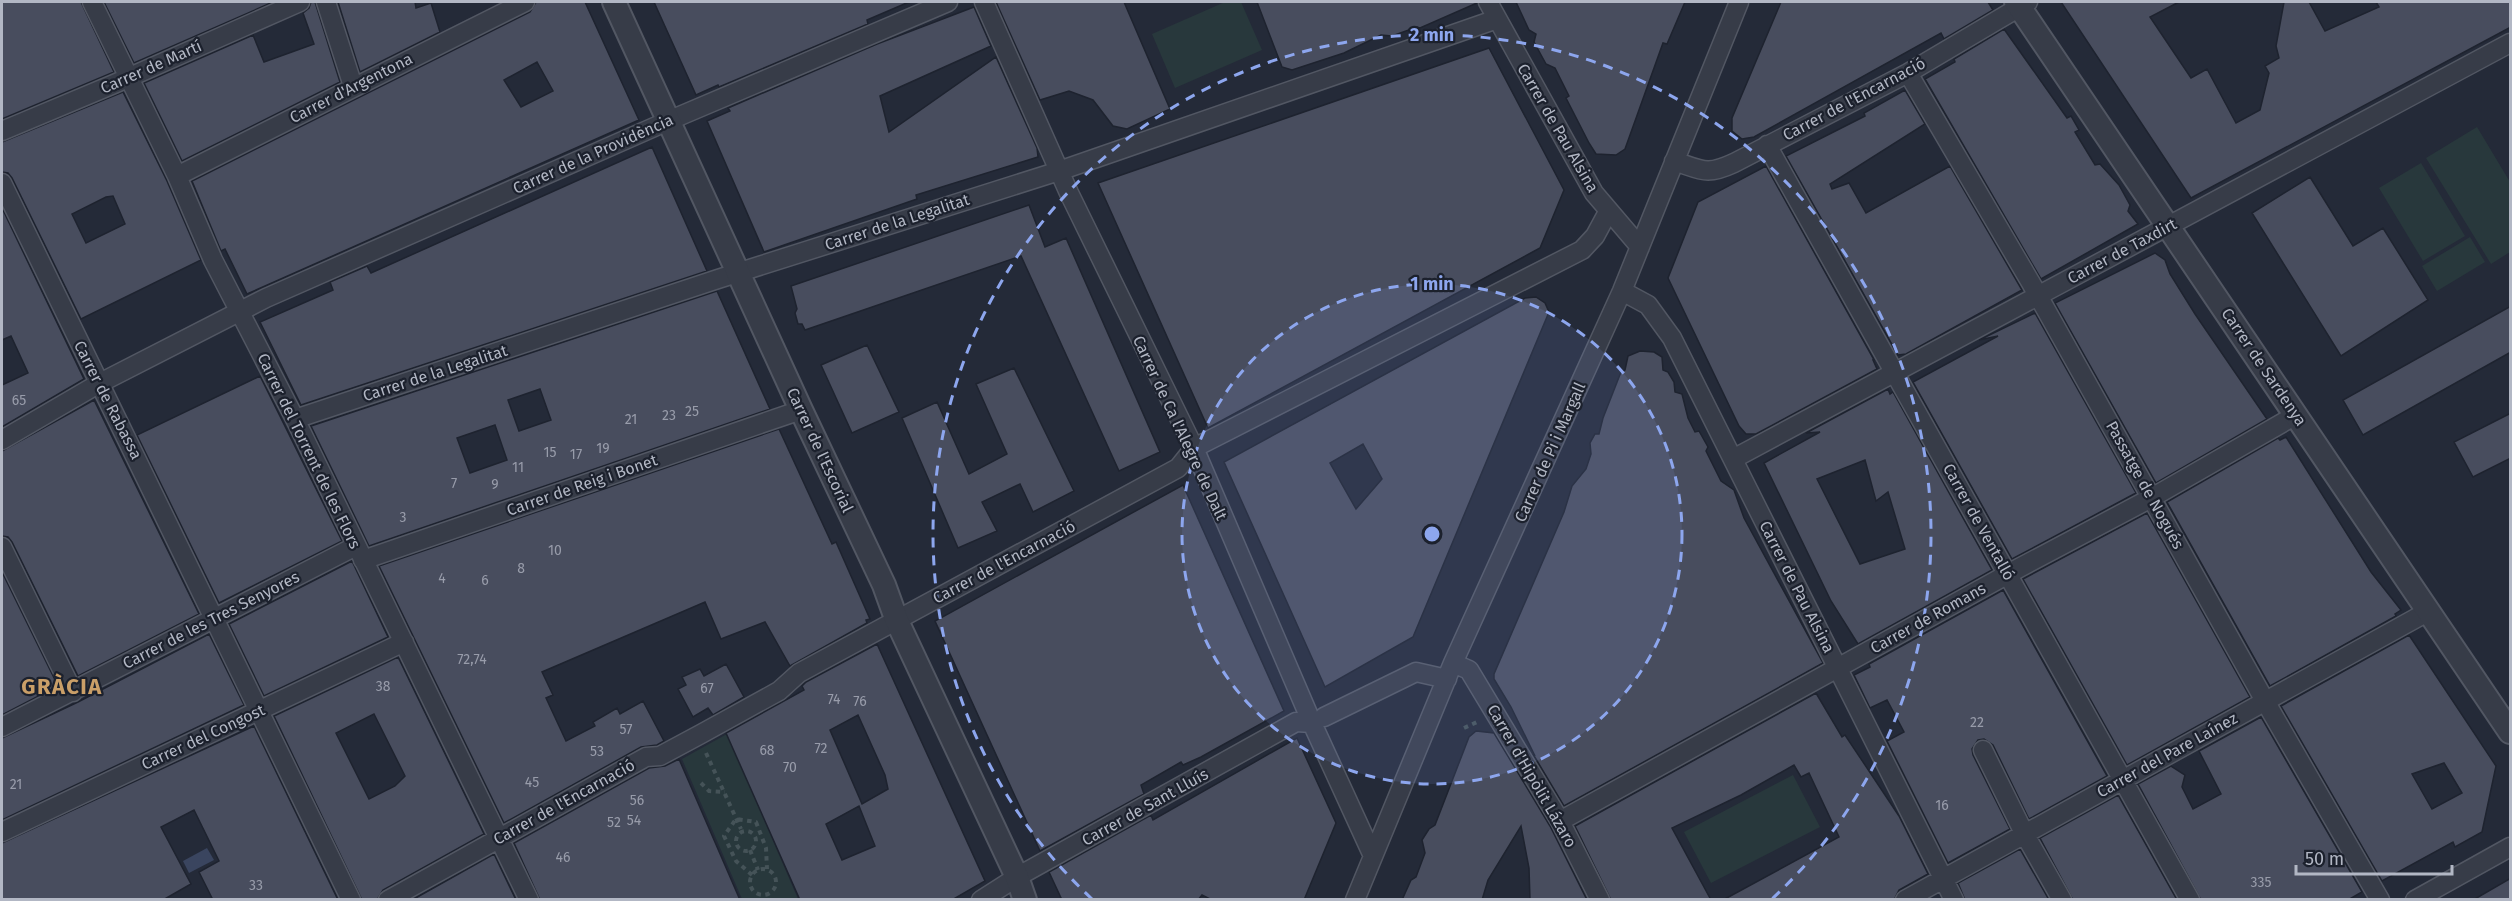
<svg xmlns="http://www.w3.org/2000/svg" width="2512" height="901" viewBox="0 0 2512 901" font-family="'Fira Sans',sans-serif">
<rect width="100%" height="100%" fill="#242a38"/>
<path fill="#28383c" d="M1225 2H1241L1262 50 1175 88 1152 34Z
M2477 127 2510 182V252L2491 264 2426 158Z
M2421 163 2465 236 2423 261 2379 188Z
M2470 237 2485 262 2437 291 2422 266Z
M727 734 798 899H742L682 759Z
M1793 775 1820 827 1711 883 1684 832Z"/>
<path fill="#3a455f" d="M207 848 214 860 189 873 183 861Z"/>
<path fill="#484d5e" stroke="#1e232f" stroke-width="1.5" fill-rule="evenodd" d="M2 2H81L114 72 2 119Z
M104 2H273L134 63Z
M311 2H315L340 82 182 161 144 83 253 35 264 62 314 44 303 13 309 8Z
M338 2H415L416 8 431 3 440 32 360 72Z
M536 2H585L639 120 247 294 225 249 221 251 192 181 530 12ZM537 62 553 91 521 107 504 80Z
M654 2H909L867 20 868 24 719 87 718 85 696 95Z
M996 2H1124L1170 109 1127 129 1113 126 1093 100 1069 91 1040 100Z
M1257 2H1477V3L1420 28 1417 27 1392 36 1381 35 1344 53 1292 70 1282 67Z
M1516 2H1685L1667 44 1663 43 1625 149 1616 155 1596 154 1589 143 1566 98 1569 96 1555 68 1546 64 1534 42 1536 34 1529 30Z
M1781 2H1988L1993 10 1944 39 1941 33 1754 137 1742 139 1732 131V118Z
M2061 2H2179L2150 17 2191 78 2207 69 2236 123 2260 110 2269 73 2265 66 2279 58 2276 46 2284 2H2309L2325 31 2379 7 2376 2H2511V27L2191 198Z
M974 7 991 46 880 96 889 132 996 57 1037 148 1038 157 916 195 917 199 764 252 707 121 730 111 728 108 877 44Z
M2004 29 2067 118 2071 116 2079 130 2075 132 2095 165 2100 164 2119 185 2130 205 2128 211 2138 224 2041 279 1925 79 1955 62 1954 59Z
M1489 48 1564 190 1540 248 1208 428 1098 183Z
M1905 90 1925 124 1830 184 1832 189 1849 183 1866 213 1950 166 2022 290 1906 354 1898 355 1786 156 1865 116 1864 113Z
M123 92 167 181 201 260 81 319 12 178 8 173 2 172V142ZM113 196 125 224 86 243 72 214 106 197Z
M652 147 707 271 301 405 260 322 333 290 330 282 367 266 371 273Z
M1766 166 1874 360H1873L1877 369 1756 434H1746L1739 426 1668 278 1698 202Z
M2310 177 2353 246 2383 228 2428 300 2341 356 2252 213Z
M1029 205 1045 247 1066 238 1160 452 1119 471 1021 256 805 330 802 324H798L795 313 797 309 791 286Z
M2 208 84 379 2 427V385L28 373 11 336 2 340Z
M2155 253 2165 260 2170 274 2195 314 2267 419 2156 483 2055 303Z
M717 291 770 409 369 546 311 426ZM540 389 551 420 519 431 508 400ZM495 425 507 460 470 473 457 438Z
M1536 297 1545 303 1549 312 1413 637 1325 687 1224 462 1525 298ZM1363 444 1382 479 1356 509 1330 463Z
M2511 306V352L2363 435 2343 400Z
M2035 313 2136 493 2012 559 1913 382 1998 336 1979 340Z
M867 345 899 412 852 433 821 365Z
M1640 351 1654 352 1662 357 1663 370 1668 372 1674 382 1675 392 1682 394 1688 418 1695 432 1699 431 1708 447 1706 451 1721 481 1734 490 1744 518 1823 663 1564 806 1533 754 1535 756 1511 707 1494 679V674L1564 512 1572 486 1586 469 1591 454 1590 443 1595 434H1599L1603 418 1621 372 1625 370 1628 356Z
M1014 368 1074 491 1033 512 1020 484 982 502 997 531 958 548 902 418 937 402 969 474 1007 454 976 384Z
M260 376 342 541 219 603 137 435Z
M1888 389 1890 394 1893 392 1992 570 1858 644 1831 601 1764 463 1820 432 1806 433ZM1865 460 1876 501 1888 492 1905 549 1860 564 1817 479Z
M94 400 199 614 78 676 12 542 8 537 2 536V451Z
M2511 413V458L2473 477 2454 442Z
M779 429 832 544 836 542 870 619 866 620 867 623 790 666 765 622 721 639 705 602 542 672 553 695 546 698 566 741 595 726 593 722 617 708 620 714 643 701 664 741 657 745 641 747 504 823 379 566Z
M2286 437 2371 572 2401 610 2395 614 2396 616 2270 686 2167 502 2278 438 2280 440Z
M1183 485 1284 711 1201 757 1183 765 1181 762 1141 785 1144 794 1040 851 935 621Z
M2147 513 2250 697 2127 765 2023 579Z
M352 561 388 637 264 696 229 624Z
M2 572 58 686 2 715Z
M2003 590 2107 776 2029 819 1993 745 1984 739 1978 740 1972 749 1973 755 2010 829 1948 863 1887 741 1904 732 1887 700 1870 708 1854 675 1870 667 1869 664Z
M209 634 244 705 2 820V738L78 702Z
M2409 635 2496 766 2482 832 2455 847 2453 842 2382 881 2281 706ZM2444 763 2462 793 2432 809 2412 774Z
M877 644 985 881 952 900H800L726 733 804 690 802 686 806 682ZM858 715 885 775 888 789 862 804 830 730ZM859 806 875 846 842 860 826 824Z
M398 657 484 834 383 890 377 900H362L274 716ZM374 714 405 776 395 786 369 799 336 733Z
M726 664 744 697 713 715 708 708 693 717 678 689 686 685 682 677 700 669 704 676Z
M1816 693 1842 737 1845 735 1899 816 1928 874 1899 890 1894 900H1723L1839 837 1809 773 1801 777 1794 765 1741 795 1672 828 1711 900H1611L1575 826Z
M2261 717 2362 892 2348 900H2201L2138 784 2171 766 2185 775 2182 787 2193 809 2221 794 2199 751Z
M254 726 338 900H213L199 872 219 861 194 810 161 827 191 884 163 900H2V843Z
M1476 731 1494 733 1550 826 1587 900H1530L1529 868 1521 826 1488 880 1482 900H1402L1411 880 1416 877 1425 853 1422 840 1429 829 1435 825 1469 737Z
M1297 738 1336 823 1304 900H1212L1202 895 1198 900H1062L1049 872 1151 815 1153 820Z
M679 759 740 900H540L514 843 649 768 665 766Z
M2118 795 2177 900H2073L2040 838Z
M2020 849 2049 900H1965L1958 883Z
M494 854 516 900H412Z
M2511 878V900H2473Z"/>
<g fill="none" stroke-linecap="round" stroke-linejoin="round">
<defs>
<path id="minor" d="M92 2 177 176 213 260 295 419 529 900
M326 2 353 86
M984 2 1069 193 1194 448 1312 723 1373 856
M1488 2 1594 193 1640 247
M1908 73 2031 283 2265 701 2380 900
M2 131 114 84 300 2
M1767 145 2190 900
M1674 161C1702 170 1706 176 1734 163L1908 73 2028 2
M177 176 525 2
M2 183 351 900
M1622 291 1648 305 1672 338 1954 900
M295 419 718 279 1059 171 1497 19
M2 440 98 384 266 298 668 121 948 2
M1733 459 2510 43
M2 547 73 692
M363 560 801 410
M1453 663 1469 670 1560 821 1600 900
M1324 717 1416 672 1447 679
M2 727 356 546
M1983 750 2024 833 2062 900
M1560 821 2019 568 2153 497 2296 415
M2 832 404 642
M388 900 646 757 660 756 701 734 779 691 799 673 1178 468 1194 448 1582 250 1595 236 1608 212
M981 900 1017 877 1296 722 1312 723
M1355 900 1453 663 1622 291 1739 2
M1905 900 2429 611
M2415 900 2510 847"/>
<path id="tertiary" d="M614 2 801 410 884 585 897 621 1017 877 1025 900
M2016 2 2510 732"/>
</defs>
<use href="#minor" stroke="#525763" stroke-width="21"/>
<use href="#tertiary" stroke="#525763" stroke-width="26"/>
<path stroke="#455358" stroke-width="4" stroke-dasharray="4.5 4.5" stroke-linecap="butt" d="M1464 728 1477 722
M706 753 741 829
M701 783 709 791 725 792
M736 841a10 10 0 1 1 20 0a10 10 0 1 1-20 0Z
M750 850 758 870
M750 882a13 13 0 1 1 26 0a13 13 0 1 1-26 0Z
M752 875 736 861 724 836 736 819 756 822 766 848 767 869"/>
<use href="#minor" stroke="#373c48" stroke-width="18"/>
<use href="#tertiary" stroke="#373c48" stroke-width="22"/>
</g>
<circle cx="1432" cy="534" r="250" fill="#8da6ee" fill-opacity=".12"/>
<g fill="none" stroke="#8da6ee" stroke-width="3" stroke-dasharray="10 8">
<circle cx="1432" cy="534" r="250"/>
<path d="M1092 899A499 499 0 1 1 1772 899"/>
</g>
<g text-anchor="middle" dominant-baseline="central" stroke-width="4.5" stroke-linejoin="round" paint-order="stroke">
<g font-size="14" fill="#989caa">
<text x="19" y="400">65</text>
<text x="692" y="411">25</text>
<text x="669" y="415">23</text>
<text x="631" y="419">21</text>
<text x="603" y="448">19</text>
<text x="550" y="452">15</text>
<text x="576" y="454">17</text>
<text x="518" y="467">11</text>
<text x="454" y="483">7</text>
<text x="495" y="484">9</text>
<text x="403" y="517">3</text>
<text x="555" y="550">10</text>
<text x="521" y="568">8</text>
<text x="442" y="578">4</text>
<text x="485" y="580">6</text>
<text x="472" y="659">72,74</text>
<text x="383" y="686">38</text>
<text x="707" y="688">67</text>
<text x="834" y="699">74</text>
<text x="860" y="701">76</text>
<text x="1977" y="722">22</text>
<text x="626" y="729">57</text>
<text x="821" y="748">72</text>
<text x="767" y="750">68</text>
<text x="597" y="751">53</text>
<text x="790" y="767">70</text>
<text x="532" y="782">45</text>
<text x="16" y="784">21</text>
<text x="637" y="800">56</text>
<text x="1942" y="805">16</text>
<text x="634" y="820">54</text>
<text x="614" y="822">52</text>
<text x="563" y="857">46</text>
<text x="2261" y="882">335</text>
<text x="256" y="885">33</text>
</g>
<g font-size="16" fill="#b2b7c4" stroke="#1c212d">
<text transform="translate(151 67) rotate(-24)">Carrer de Martí</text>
<text transform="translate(351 88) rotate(-27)">Carrer d'Argentona</text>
<text transform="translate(1854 99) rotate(-28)">Carrer de l'Encarnació</text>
<text transform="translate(1558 128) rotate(60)">Carrer de Pau Alsina</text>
<text transform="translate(593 154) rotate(-24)">Carrer de la Providència</text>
<text transform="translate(897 222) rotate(-18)">Carrer de la Legalitat</text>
<text transform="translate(2122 251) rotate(-28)">Carrer de Taxdirt</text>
<text transform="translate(2264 367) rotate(56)">Carrer de Sardenya</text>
<text transform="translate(435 373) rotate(-18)">Carrer de la Legalitat</text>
<text transform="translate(108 400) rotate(63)">Carrer de Rabassa</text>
<text transform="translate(1180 428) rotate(65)">Carrer de Ca l'Alegre de Dalt</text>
<text transform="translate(820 450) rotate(65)">Carrer de l'Escorial</text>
<text transform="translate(309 451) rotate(64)">Carrer del Torrent de les Flors</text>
<text transform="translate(1550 452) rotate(-66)">Carrer de Pi i Margall</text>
<text transform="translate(582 485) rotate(-19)">Carrer de Reig i Bonet</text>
<text transform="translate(2145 485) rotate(61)">Passatge de Nogués</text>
<text transform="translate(1979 522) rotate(61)">Carrer de Ventalló</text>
<text transform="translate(1004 562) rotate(-28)">Carrer de l'Encarnació</text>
<text transform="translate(1797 587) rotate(63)">Carrer de Pau Alsina</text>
<text transform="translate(1928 618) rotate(-29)">Carrer de Romans</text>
<text transform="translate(211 620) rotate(-27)">Carrer de les Tres Senyores</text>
<text transform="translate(203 737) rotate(-25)">Carrer del Congost</text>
<text transform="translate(2167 755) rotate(-29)">Carrer del Pare Laínez</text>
<text transform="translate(1532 776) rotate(60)">Carrer d'Hipòlit Lázaro</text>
<text transform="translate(564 802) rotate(-29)">Carrer de l'Encarnació</text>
<text transform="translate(1145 807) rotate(-29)">Carrer de Sant Lluís</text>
</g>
<g font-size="22" font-weight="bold" letter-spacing="1.5" fill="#ca9f68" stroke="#1c212d">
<text x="62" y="686">GRÀCIA</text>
</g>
</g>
<circle cx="1432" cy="534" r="9" fill="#8da6ee" stroke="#1c212d" stroke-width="3"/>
<g font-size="18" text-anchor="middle" font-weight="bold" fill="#8da6ee" stroke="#1c212d" stroke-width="4.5" stroke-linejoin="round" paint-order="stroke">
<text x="1432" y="41">2 min</text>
<text x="1432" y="290">1 min</text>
</g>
<rect width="2512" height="901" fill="none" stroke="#b2b7c4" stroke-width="6"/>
<path d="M2296 865v9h156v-9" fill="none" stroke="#b2b7c4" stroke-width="3"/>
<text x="2305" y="865" font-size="18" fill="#b2b7c4" stroke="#1c212d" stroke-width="4.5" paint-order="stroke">50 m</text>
</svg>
